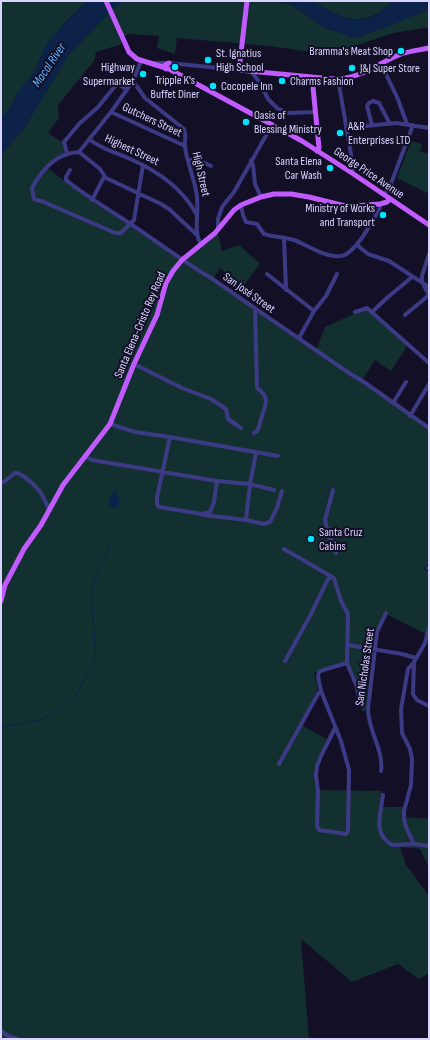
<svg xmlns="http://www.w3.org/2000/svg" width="430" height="1040" viewBox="0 0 430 1040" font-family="'Sofia Sans Condensed',sans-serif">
<rect width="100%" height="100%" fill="#130f26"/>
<path fill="#12302f" d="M1 1H17L18 2 20 1H87L61 27 41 56 35 71 16 96 8 111 1 118Z
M124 1H278L292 5 320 25 331 30 358 37 429 9V27L393 33 343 50 325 54 269 46 177 38 175 54 157 48 159 36 129 34 124 37 119 36 122 44 96 52 94 61 58 105 59 118 48 133 62 142 65 153 55 158 46 167 92 201 183 262 218 233 222 251 239 245 260 264 243 287 220 268 212 281 316 351 325 327 367 308 407 346 391 371 375 360 361 382 429 428V562L424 569 429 572V624L426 634 386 614C370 643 370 678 366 711H362L357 683 348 661 314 673 318 689 300 724 328 740 316 766 317 790 382 791 380 807H404L403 817 429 819V867L420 849 400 847 406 865 429 896V973L419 979 398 964 352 982 301 939 309 1039H1V155L24 128 69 54 113 9Z
M312 1H392C365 31 342 19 312 1Z
M411 141 422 144 420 151 429 154V189L427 193 397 178Z"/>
<path fill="#0c2248" d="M87 1H124L113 9 69 54 24 128 1 155V119L8 111 18 92 35 71 44 49 51 38Z
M262 1C278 1 295 0 311 1 316 2 322 7 327 9 353 24 371 25 392 1H429V9L387 27 353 38 320 25 292 5 278 1 266 2Z
M116 491 120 502 117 508H112L108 504 111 494Z"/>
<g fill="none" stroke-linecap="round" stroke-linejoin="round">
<path stroke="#0c2248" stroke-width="1" d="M341 81V87
M348 124 349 125 370 123
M1 727 43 719 75 697 96 658 91 591 110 541"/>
<path stroke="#3d3a85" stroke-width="4" d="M154 63H169L239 70
M381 64 397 97 407 124
M251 71 260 83 268 99 277 108 288 113 315 112
M338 79 352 160 353 170 352 173
M133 81 145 98 184 129C187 136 184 140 185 147 187 164 196 181 197 198 199 212 193 233 201 244
M111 112 185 146
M372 125 367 106 369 103 373 101 379 103 390 124
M346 128 396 123 429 128
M89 139C101 149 114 152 128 158 156 170 182 187 197 215
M79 152 111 112 133 81 141 61
M67 153 64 142 79 124 98 107 116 85H119L127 89
M188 160H198L211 166
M251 160 253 165 255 184 261 197
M143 165 134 220 121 233H115L44 202 34 199 32 188C42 169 57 153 79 152L100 169 106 178 161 204 169 209 197 235
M70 170 66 177V180C87 197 110 210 132 225 159 243 184 262 211 278L349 373 364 382 429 428
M384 195 392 181 413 125
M92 200 104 177
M241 205 243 215 246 222 257 224 264 234C274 237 284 237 294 240 308 245 334 264 348 253 361 243 372 222 380 208V204
M218 229V219L222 207 234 192 272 125
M284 238 286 290
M357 245 368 254 389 261 429 287
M429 254 422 276V282L429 295
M267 274 314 311
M355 312 367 308 429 363
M372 312 388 297 412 277
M405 315 429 295
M299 338 314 311 326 296 337 274
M134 364 182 388 211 399 226 409 228 419 241 428
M393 403 406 382
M410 416 429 384
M110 424 135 432 170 437 278 456
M254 433 257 431C260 426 260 421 262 416 267 403 269 396 257 388L255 308
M170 437 157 497V504L159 507 202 514 210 512 214 502 217 481
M84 456 92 460 217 481 250 484 274 490
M1 483 5 481 15 473C22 472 38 488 42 495 45 500 46 505 50 510
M333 490 325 520 328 533 336 553
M204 515 246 520 264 524 270 522 277 508 282 491
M246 520 250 484 256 453
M284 549 334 578 341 601 348 614 347 663 357 687 360 705
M428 568H429
M348 645 402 654 416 658
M285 661 310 616 328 579 332 577
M414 662 413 694 417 700 429 706
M335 728 321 756 317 766 316 775 318 792 317 826 319 830 346 834 348 831 349 770 341 741 321 691 318 676 319 672 323 670 347 663
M279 764 318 694 321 691
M381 771C384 750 368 731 368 709L377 632 386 613
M383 795C381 814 372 833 392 845L414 844 429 846
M414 844 406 827 404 819V811L411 785 412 759 410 749 402 733 401 709 408 669 414 662 425 643 429 628
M1 1031 8 1036 17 1039"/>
<path stroke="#c25bff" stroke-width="5" d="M106 1 129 52 137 59 169 69 302 141 352 173 429 225
M247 1 239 70 333 79C359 80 378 63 401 54 410 51 420 50 429 48
M166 69 165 65 169 63
M312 77 319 148 317 151
M1 601 5 585 24 549 41 525 63 485 110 424 134 364 157 315 166 283 173 271 182 260 215 233 234 210 241 205 261 197 274 194H291L309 197 341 205 354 206 380 204 387 202 390 199"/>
</g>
<g fill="#00e5ff" stroke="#130f26" stroke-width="1.5">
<circle cx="401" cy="51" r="4"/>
<circle cx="208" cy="60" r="4"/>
<circle cx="175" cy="67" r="4"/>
<circle cx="352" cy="68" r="4"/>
<circle cx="143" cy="74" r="4"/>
<circle cx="282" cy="81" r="4"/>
<circle cx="213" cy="86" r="4"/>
<circle cx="246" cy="122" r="4"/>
<circle cx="340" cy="133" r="4"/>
<circle cx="330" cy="168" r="4"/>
<circle cx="383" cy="215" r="4"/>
<circle cx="311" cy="539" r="4"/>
</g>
<g text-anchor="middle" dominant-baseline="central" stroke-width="4" stroke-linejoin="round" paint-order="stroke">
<g font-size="12" fill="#d9d4ff" stroke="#130f26" text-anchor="start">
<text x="393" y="51" text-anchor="end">Bramma's Meat Shop</text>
<text x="216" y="53">St. Ignatius<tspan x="216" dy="14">High School</tspan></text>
<text x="135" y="67" text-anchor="end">Highway<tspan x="135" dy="14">Supermarket</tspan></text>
<text x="360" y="68">J&amp;J Super Store</text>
<text x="175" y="80" text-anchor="middle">Tripple K's<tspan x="175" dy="14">Buffet Diner</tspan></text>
<text x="290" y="81">Charms Fashion</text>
<text x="221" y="86">Cocopele Inn</text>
<text x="254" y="115">Oasis of<tspan x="254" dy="14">Blessing Ministry</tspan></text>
<text x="348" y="126">A&amp;R<tspan x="348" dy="14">Enterprises LTD</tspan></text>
<text x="322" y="161" text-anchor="end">Santa Elena<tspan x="322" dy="14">Car Wash</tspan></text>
<text x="375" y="208" text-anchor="end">Ministry of Works<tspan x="375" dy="14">and Transport</tspan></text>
<text x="319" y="532">Santa Cruz<tspan x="319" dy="14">Cabins</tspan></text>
</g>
<g font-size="12" fill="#d9d4ff" stroke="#130f26">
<text transform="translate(152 120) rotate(25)">Gutchers Street</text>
<text transform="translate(132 150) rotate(25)">Highest Street</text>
<text transform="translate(369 173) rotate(34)">George Price Avenue</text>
<text transform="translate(201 174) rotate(77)">High Street</text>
<text transform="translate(249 293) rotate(35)">San José Street</text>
<text transform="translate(140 325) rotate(-67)">Santa Elena-Cristo Rey Road</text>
<text transform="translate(365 667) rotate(-82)">San Nicholas Street</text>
</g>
<g font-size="13" font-style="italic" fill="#62b6ff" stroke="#130f26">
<text transform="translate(49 65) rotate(-56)">Macal River</text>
</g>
</g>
<rect width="430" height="1040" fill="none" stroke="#d9d4ff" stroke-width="4"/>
</svg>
